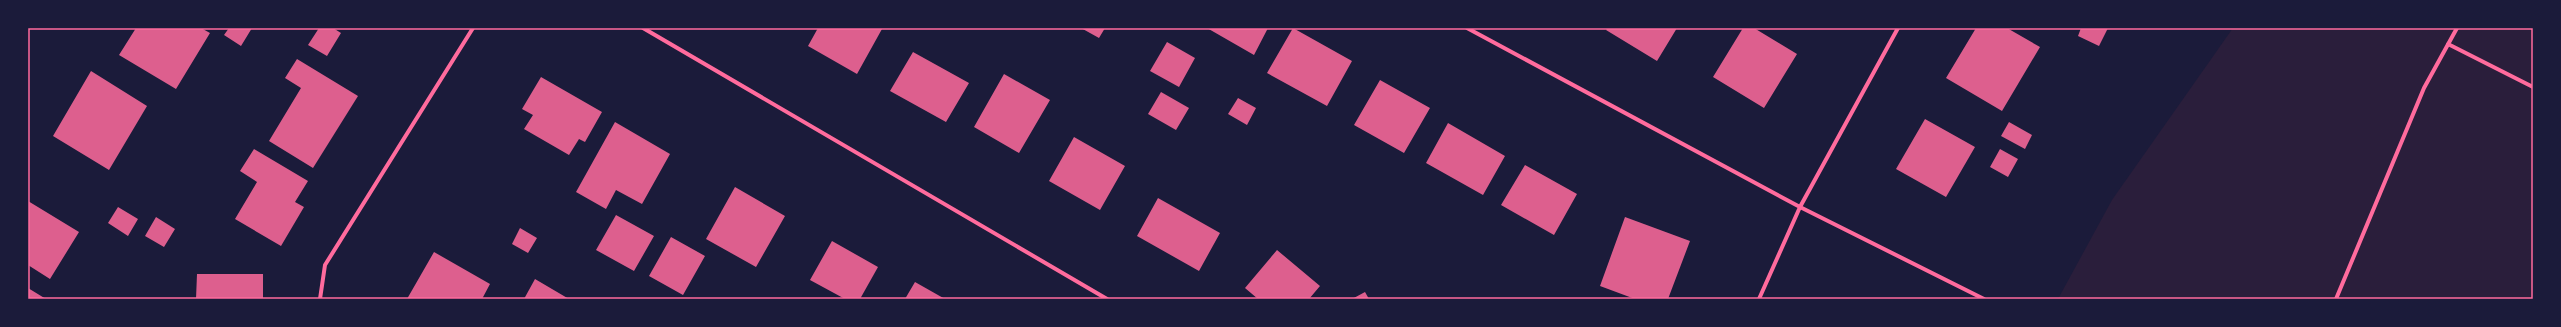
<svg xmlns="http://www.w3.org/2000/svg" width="2561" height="327" viewBox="0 0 2561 327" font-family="'Fira Sans',sans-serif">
<rect width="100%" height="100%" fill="#1b1b3a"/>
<path fill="#2a1e3b" d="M2233 28H2533V299H2058L2112 200Z"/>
<path fill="#dd5f8e" d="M136 28H201L210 33 176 89 119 55Z
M229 28H252L241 46 224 35Z
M319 28H333L341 33 327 56 308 45Z
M818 28H880L882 29 857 74 808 46Z
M1081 28H1105L1099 38Z
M1207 28H1268L1254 55Z
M1293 28 1352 61 1327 106 1267 73Z
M1608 28H1677L1657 61 1606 30Z
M1743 28H1754L1797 54 1764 108 1713 77Z
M1976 28H2007L2040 47 2002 111 1946 78Z
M2081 28H2108L2099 46 2078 36Z
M1167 42 1195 58 1179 87 1150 71Z
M913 52 969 83 946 122 890 91Z
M297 59 358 96 313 168 269 141 301 88 285 78Z
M91 71 147 106 109 170 53 136Z
M1004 74 1050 100 1019 153 974 127Z
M541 77 602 112 585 142 579 139 569 155 524 129 533 115 522 109Z
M1380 80 1430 108 1404 153 1354 125Z
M1161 92 1189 108 1176 130 1148 114Z
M1238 98 1256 108 1247 125 1228 114Z
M1925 119 1975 147 1946 197 1896 169Z
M615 122 670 154 642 204 616 190 606 209 576 192Z
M2009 122 2032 135 2025 149 2001 136Z
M1448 123 1505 156 1483 195 1426 163Z
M1074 137 1125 166 1100 210 1049 181Z
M254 149 308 181 295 202 304 207 281 246 235 219 257 182 240 171Z
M2000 149 2018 159 2008 177 1990 167Z
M1525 165 1577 194 1554 235 1501 205Z
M735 187 785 216 756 267 706 239Z
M1158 198 1220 233 1199 271 1137 236Z
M28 201 79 232 50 279 28 265Z
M118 207 138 219 128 236 108 223Z
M616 215 654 236 634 271 596 250Z
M156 217 175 229 164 247 145 236Z
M1625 217 1690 241 1668 299H1635L1600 286Z
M520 228 537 238 528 253 512 244Z
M671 237 705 256 683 295 649 276Z
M832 241 878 267 860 299H845L810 280Z
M1277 250 1320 286 1309 299H1258L1245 288Z
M434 252 490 284 482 299H407Z
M197 274H263V299H196Z
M535 279 569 299H524Z
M915 282 945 299H905Z
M28 288 46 299H28Z
M1365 292 1369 299H1352Z"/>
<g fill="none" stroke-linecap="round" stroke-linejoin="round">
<path stroke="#ff6b9d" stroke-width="4" d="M643 28 1107 299
M1467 28 1800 207 1984 299
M2448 44 2533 87
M320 299 325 265 473 28
M1759 299 1800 207 1898 28
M2336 299 2424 88 2457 28"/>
</g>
<rect width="2561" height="327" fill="none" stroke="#1b1b3a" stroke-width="58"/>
<rect x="29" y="29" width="2503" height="269" fill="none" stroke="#ff6b9d" stroke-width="1.5"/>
</svg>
